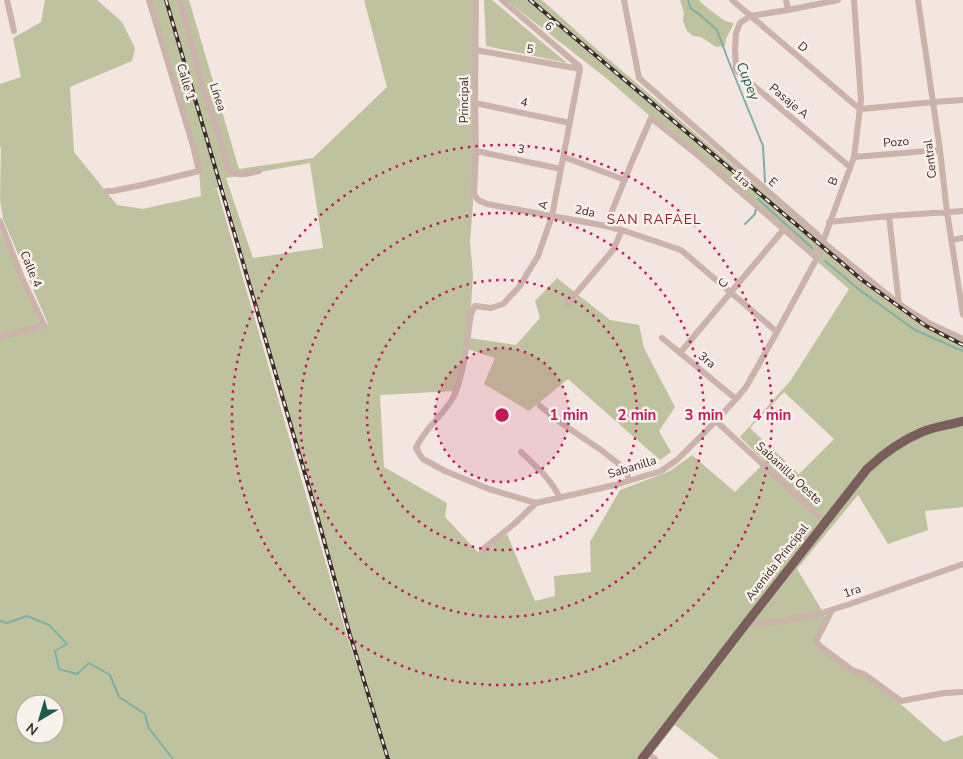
<svg xmlns="http://www.w3.org/2000/svg" width="963" height="759" viewBox="0 0 963 759" font-family="'Nunito Sans',sans-serif">
<rect width="100%" height="100%" fill="#f3e5e0"/>
<path fill="#bfc29f" fill-rule="evenodd" d="M45 0H97L122 22 135 48 132 61 70 87 74 152 117 205 143 209 201 196 199 171 149 0H189L239 169 313 158 387 87 364 0H474L473 203 470 242 473 275 469 338 516 345 540 318 535 301 557 278 610 320 639 325 644 348 675 407 659 431 671 452 660 460 568 379 529 411 484 384 495 358 467 349 454 391 380 395 384 467 447 503 445 517 478 552 507 534 535 601 555 596 554 576 591 572 590 542 620 490 670 471 692 455 735 492 765 462 740 437 791 380 849 289 606 78 506 0H542L593 46 817 237 895 298 934 325 963 336V507L925 511 928 530 888 544 858 495 797 569 826 617 814 640 888 693 944 742 963 735V759H719L675 725 648 759H0V230L41 326 48 324 3 219 0 200 1 147H0V84L21 77 13 38 41 22ZM310 163 323 248 253 258 226 178ZM223 185 381 735H380L347 636 217 189 210 192ZM784 392 834 439 799 474 750 428ZM25 704H55V734H25Z
M484 0H492L567 63 486 46Z
M680 0H699C703 5 720 18 726 21 729 22 732 23 734 23L726 39 725 46 716 47 701 37 693 36 687 31 683 21 684 13Z"/>
<g fill="none" stroke-linecap="round" stroke-linejoin="round">
<path stroke="#7fb0a5" stroke-width="2" d="M688 0 691 9 699 14 717 30 727 57 763 146 765 182
M758 199 812 248
M745 224 755 214 756 208
M825 261 861 291 915 330 963 351
M0 621 7 623 27 616 49 625 67 644 55 651 59 669 77 674 89 663 110 675 119 697 145 714 148 727 173 759"/>
<path stroke="#cbb2ab" stroke-width="6" d="M7 0 14 31
M180 0 202 86 218 132 228 169C236 178 249 173 259 171
M476 0 475 103 476 151 474 194 478 200 487 204 606 226 622 230 681 250 777 332
M502 0 579 66 580 69
M624 0 639 78 818 235 823 242 899 304 929 323 963 339
M732 0 855 105 861 109 934 102 963 100
M786 0 788 10
M838 0 788 10 750 16 740 23 736 33 735 50 736 70 754 86 850 167
M918 0 940 150 947 212 963 315
M476 50 580 69
M475 103 570 123
M476 151 561 169
M564 157 625 180
M854 157 940 150
M107 191H113L142 185 199 171 193 146 149 0
M889 216 899 304
M0 221 22 278 44 325 0 337
M829 222 889 216 963 211
M606 226 631 164 651 118 700 157 817 258
M951 240 963 238
M568 303 613 250 622 230
M662 338 736 399
M680 353 784 229
M540 406 561 423 601 450 624 468 627 474 629 480
M716 421 825 522
M521 452C536 466 551 479 560 498
M536 503 489 489 445 471 423 459 420 455 416 448C424 429 441 417 451 401 464 381 467 338 471 314L475 306 491 308 503 304 519 287 538 256 552 216 580 69
M482 550 514 524 536 503 615 485 661 471 677 460 716 421 736 399 746 387 777 332 817 258 854 157 861 100 854 0
M832 610 816 641 821 647 852 670 864 674 901 701 944 693 963 692
M745 625 783 621 815 615 850 604 963 564
M647 753 655 759"/>
<path stroke="#7a5e5c" stroke-width="9" d="M642 759 745 625 867 469C883 454 900 441 922 432 935 427 949 425 963 421"/>
<defs>
<path id="rail" d="M166 0 315 508 350 635 388 759
M530 0 862 280 926 326 963 345"/>
</defs>
<use href="#rail" stroke="#392b2a" stroke-width="4"/>
<use href="#rail" stroke="#faf0ec" stroke-width="2" stroke-dasharray="5.5" stroke-linecap="butt"/>
</g>
<circle cx="502" cy="415" r="67" fill="#c2185b" fill-opacity=".12"/>
<g fill="none" stroke="#c2185b" stroke-width="2.5" stroke-dasharray="2.5 5">
<circle cx="502" cy="415" r="67"/>
<circle cx="502" cy="415" r="135"/>
<circle cx="502" cy="415" r="202"/>
<circle cx="502" cy="415" r="270"/>
</g>
<g text-anchor="middle" dominant-baseline="central" stroke-width="5" stroke-linejoin="round" paint-order="stroke">
<g font-size="12" fill="#392b2a" stroke="#faf0ec">
<text transform="translate(549 26) rotate(41)">6</text>
<text transform="translate(803 47) rotate(41)">D</text>
<text transform="translate(530 49) rotate(10)">5</text>
<text transform="translate(186 82) rotate(73)">Calle 1</text>
<text transform="translate(218 97) rotate(72)">Línea</text>
<text transform="translate(464 100) rotate(-90)">Principal</text>
<text transform="translate(789 101) rotate(40)">Pasaje A</text>
<text transform="translate(524 102) rotate(12)">4</text>
<text transform="translate(896 142) rotate(-5)">Pozo</text>
<text transform="translate(521 149) rotate(12)">3</text>
<text transform="translate(930 159) rotate(-97)">Central</text>
<text transform="translate(742 179) rotate(41)">1ra</text>
<text transform="translate(833 181) rotate(-69)">B</text>
<text transform="translate(773 182) rotate(41)">E</text>
<text transform="translate(543 205) rotate(-79)">A</text>
<text transform="translate(585 211) rotate(11)">2da</text>
<text transform="translate(31 269) rotate(67)">Calle 4</text>
<text transform="translate(723 283) rotate(-50)">C</text>
<text transform="translate(707 360) rotate(40)">3ra</text>
<text transform="translate(632 467) rotate(-17)">Sabanilla</text>
<text transform="translate(789 473) rotate(43)">Sabanilla Oeste</text>
<text transform="translate(777 562) rotate(-52)">Avenida Principal</text>
<text transform="translate(852 591) rotate(-19)">1ra</text>
</g>
<g font-size="14" font-style="italic" fill="#205a4f" stroke="#faf0ec">
<text transform="translate(748 81) rotate(68)">Cupey</text>
</g>
<g font-size="14" letter-spacing="1" fill="#872426" stroke="#faf0ec">
<text x="654" y="219">SAN RAFAEL</text>
</g>
</g>
<circle cx="502" cy="415" r="8" fill="#c2185b" stroke="#faf0ec" stroke-width="2.5"/>
<g font-size="15" text-anchor="middle" font-weight="bold" fill="#c2185b" stroke="#faf0ec" stroke-width="5" stroke-linejoin="round" paint-order="stroke">
<text x="569" y="420">1 min</text>
<text x="637" y="420">2 min</text>
<text x="704" y="420">3 min</text>
<text x="772" y="420">4 min</text>
</g>
<g transform="translate(40 719) rotate(218)"><circle r="24" fill="#faf0ec" stroke="#ada19e"/>
<path d="M0-4L9 19L0 12L-9 19Z" fill="#205a4f"/>
<text y="-8" font-size="14" font-weight="bold" text-anchor="middle" fill="#392b2a">N</text>
</g>
</svg>
